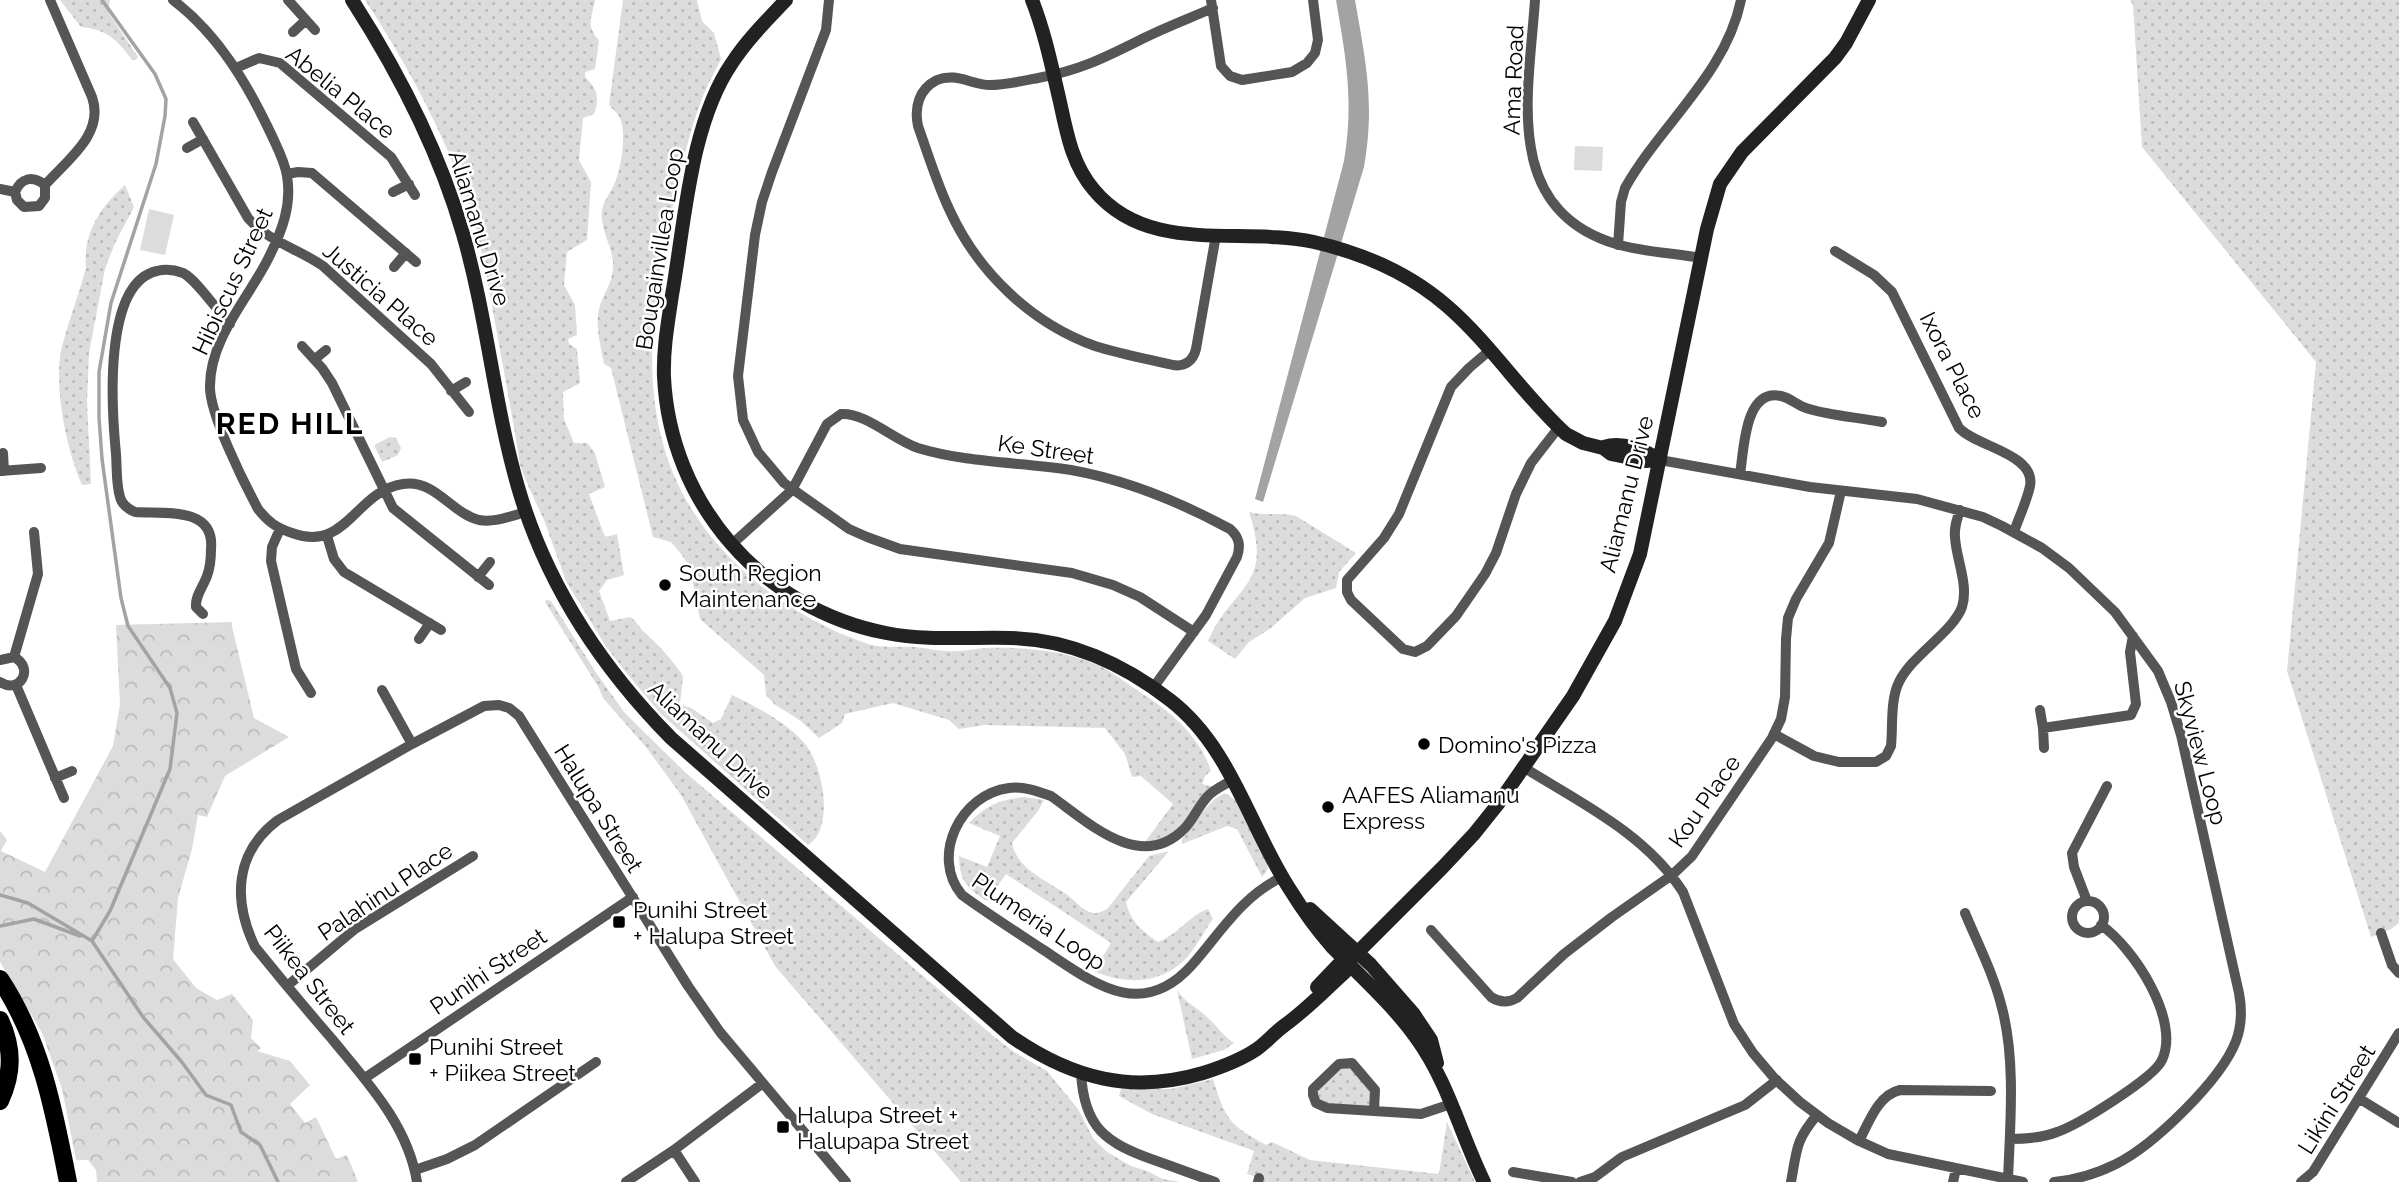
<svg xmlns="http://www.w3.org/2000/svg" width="2399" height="1182" viewBox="0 0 2399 1182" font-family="Raleway,sans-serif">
<defs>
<pattern id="grass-dots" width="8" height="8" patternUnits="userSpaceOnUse" patternTransform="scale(1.75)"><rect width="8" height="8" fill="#dcdcdc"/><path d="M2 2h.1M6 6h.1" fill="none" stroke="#bbb" stroke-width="1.8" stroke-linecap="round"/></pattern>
<pattern id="forest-crowns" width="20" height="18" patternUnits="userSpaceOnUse" patternTransform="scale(1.75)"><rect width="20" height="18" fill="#dcdcdc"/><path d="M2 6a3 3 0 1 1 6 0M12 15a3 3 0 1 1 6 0" fill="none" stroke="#bbb"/></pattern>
</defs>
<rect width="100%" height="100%" fill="#fff"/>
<path fill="url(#grass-dots)" d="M60 0H110L108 12 138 57 136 60H132C118 40 106 29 81 27Z
M365 0H595C592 20 585 23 599 41L595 69 585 72V77C597 88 600 98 594 114L583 118 579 160 591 182 587 240 567 252 564 285 575 305 577 335 568 339 569 344 577 349 580 383 563 392 564 419 574 443H587L595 453 605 487 589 494 605 537 617 534 624 575 607 580 599 591 610 621 630 617C639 623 639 628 645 633 660 646 672 660 683 676L680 704 691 708 713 723 721 719 732 695C757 707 787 723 805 744 823 765 835 829 808 845L660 713 624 670 605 645 566 581 544 520 526 481 520 465C514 424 506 384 499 344 491 302 485 260 473 219 452 147 406 62 365 0Z
M623 0H697L702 21 714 33 721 59C715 72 707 85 702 99 688 134 681 172 672 209 639 355 634 484 761 586 790 609 836 635 872 645 885 648 901 646 915 647 926 648 937 651 948 651 960 652 973 649 986 648 1020 647 1061 650 1093 663 1113 671 1131 687 1149 698 1176 716 1201 740 1211 771L1205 776 1202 784 1211 786 1214 791 1183 831 1142 846 1173 804 1141 776 1132 777 1125 754 1105 728 984 725 959 729 949 720 893 703 845 714 842 723 819 738 801 721 774 704 766 695 764 675 700 619 690 569 682 555 671 542 653 537 611 368 604 364C601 347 595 326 599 309 603 293 614 282 613 263 612 245 600 230 602 211 603 202 609 195 613 187 621 171 627 134 620 118 618 113 612 109 609 105Z
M2130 0H2399V923L2391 929 2371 937 2287 671 2316 362 2142 147 2133 5Z
M125 185 134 207 115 243 105 269 89 353 87 403 91 484 82 485C66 449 53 384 62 346 69 320 79 294 86 268 83 233 100 207 125 185Z
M390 437 396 438 401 448 398 455 382 462 375 447 376 444Z
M1249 512C1265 516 1280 512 1296 516L1356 553 1339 572 1336 588 1305 598 1271 628 1249 642 1235 659 1208 641C1233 584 1274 588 1249 512Z
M546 600 551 601 597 674 624 712 643 731 686 773 992 1035 1014 1052 1047 1071 1078 1109 1093 1138 1107 1152 1131 1166 1147 1171 1163 1179 1180 1182H961L775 966 681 795 646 747 603 698 599 688 545 602Z
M1225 793 1237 801 1267 863 1268 869 1262 877 1237 829 1227 826 1182 844V839C1196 825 1206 801 1225 793Z
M1024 797 1044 800 1038 811 1012 843C1017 869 1046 880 1066 894 1074 899 1082 911 1093 913 1098 914 1104 911 1108 908L1149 856 1169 851 1126 902C1130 921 1143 932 1158 942 1179 934 1188 916 1208 909L1213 919C1204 931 1198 944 1189 955 1165 984 1126 986 1094 971L1111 943 1006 874 987 901C966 887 960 882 959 856L987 867 1000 836 969 823C985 806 1000 799 1024 797Z
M1177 990C1186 1004 1199 1008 1210 1020 1219 1028 1223 1036 1234 1043L1224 1050 1192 1059Z
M1344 1062 1373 1086 1374 1111 1327 1108 1312 1094Z
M1213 1079C1226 1120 1228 1124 1266 1145L1272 1142 1310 1160 1439 1174 1447 1122 1475 1182H1258L1259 1178 1247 1174 1254 1151 1152 1114 1119 1096 1121 1089H1171Z"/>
<path fill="url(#forest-crowns)" d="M231 622 254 718 289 737 225 776 207 817 198 815 192 849 178 898 173 959 196 988 217 1000 232 994 253 1020 251 1038 261 1048 257 1051 290 1061 310 1085 290 1104 305 1123 316 1117 336 1159 347 1155 358 1182H97L96 1170 88 1160H76L62 1089 42 1033 0 962V831L7 840 1 851 45 872 113 746 120 704 116 625Z"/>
<path fill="#dcdcdc" d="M1575 146 1603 147 1602 171 1574 170Z
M149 209 174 215 165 255 140 250Z"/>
<path fill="#a3a3a3" d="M1336 0H1355C1366 63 1375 103 1364 167L1263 502 1255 499 1344 161C1354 101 1346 58 1336 0Z"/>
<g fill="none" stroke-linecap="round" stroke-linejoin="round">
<path stroke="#a3a3a3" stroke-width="3.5" d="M0 895 28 903 92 941 143 1017 181 1061 206 1095 231 1105 241 1132 260 1145 278 1182
M0 926 34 919 80 936
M92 941 110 911 170 769 177 713 170 688 128 626 121 598 102 459 99 417V372L111 303 156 164 165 116 166 99 155 74 102 0"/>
<path stroke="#555" stroke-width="10" d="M173 0C219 35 248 85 272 136 278 149 285 162 287 176 292 205 282 231 269 257 249 298 210 338 210 386 209 413 244 483 258 509 268 522 277 528 292 533 347 553 355 491 403 484 435 479 451 513 479 520 494 523 511 516 526 512
M288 0 315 30
M829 0 826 30 772 172 762 202 755 235 738 376 743 420 758 452 784 483 849 529 867 537 900 549 1072 573 1113 585 1140 597 1194 632
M1211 0 1221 66 1230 76 1242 80 1292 72 1307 63 1315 53 1318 40 1313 0
M1535 0C1529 92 1501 209 1616 244 1643 252 1673 253 1701 258
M1213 8C1190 18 1166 27 1144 38 1106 57 1081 70 1038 78 1023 81 1005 85 990 85 972 85 956 72 937 80 919 89 914 107 918 126 928 154 937 184 950 211 978 272 1031 323 1095 346 1120 354 1147 359 1173 365 1185 367 1193 361 1196 349L1216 235
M293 32 306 20
M236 68 259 58 280 63 391 157 415 195
M193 122 248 218C269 242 297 248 323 266L431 364 469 412
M187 148 203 139
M287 174 298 172 312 173 416 262
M0 189 15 192
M15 192 17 200 24 207 39 206 45 198V185C67 160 105 134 92 97L50 0
M15 192C21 178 32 175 45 185
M393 192 409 184
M1618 245 1621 202 1625 188C1661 124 1726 74 1741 0
M1835 251 1874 275 1892 292 1959 428C1977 447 2036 454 2030 486 2027 501 2019 517 2014 532
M394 267 406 253
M302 346 322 368 332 383 393 508 489 585
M1489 351 1469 368 1451 387 1399 514 1384 538 1347 580V592L1351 600 1403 649 1415 652 1427 646 1456 616 1485 574 1496 553 1516 494 1531 463 1559 427
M315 359 326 350
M451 391 466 382
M3 453 4 471
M1660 460 1810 487 1917 499 1983 517 2002 526 2042 548 2069 568 2115 612 2158 671 2171 702 2181 735 2239 993C2242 1009 2242 1025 2236 1041 2221 1080 2154 1145 2116 1164 2096 1174 2075 1180 2054 1182
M0 471 41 468
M1740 474C1744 451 1744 388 1781 396 1790 398 1797 405 1806 408 1830 416 1857 417 1882 422
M280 529 272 547 271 561 296 669 311 693
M327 536 334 559 344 572 441 630
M731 545 792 490 827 424 841 414C865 412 894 440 918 448 967 463 1020 462 1071 470 1127 480 1180 502 1230 529 1239 537 1241 545 1237 557L1206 615 1153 688
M478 577 490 562
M203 614 196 607C195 596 203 587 207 576 210 568 211 558 211 549 215 506 164 514 135 512 128 509 122 505 120 497 116 484 117 468 116 454 112 413 102 283 157 271 165 269 175 270 183 273 197 280 217 311 230 324
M419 639 430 623
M14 657 38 574 34 532
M0 660 14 657C35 668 20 695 0 682
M16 685 64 798
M382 690 412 744
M2040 710 2043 728 2131 715 2136 704 2130 652 2133 636
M2043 728 2044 748
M1774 734 1814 756 1839 762H1876L1886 756 1891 746C1893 727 1890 700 1899 682 1912 655 1953 632 1962 607 1969 585 1956 559 1955 537 1954 527 1957 519 1960 510
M1523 767C1581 803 1646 834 1683 892L1734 1024 1753 1053 1775 1079 1800 1102 1828 1123 1857 1140 1888 1154 2023 1182
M55 778 72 771
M1233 780C1225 784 1216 789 1210 794 1199 804 1194 819 1184 829 1140 873 1088 822 1051 796 1037 791 1023 786 1009 788 960 794 930 857 962 895 988 914 1015 931 1042 949 1091 981 1140 1023 1192 965 1221 932 1241 897 1282 877
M2087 901 2074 867 2072 853 2107 786
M2072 917a16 16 0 1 1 32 0a16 16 0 1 1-32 0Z
M1965 913C1978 944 1994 975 2002 1008 2016 1061 2010 1126 2008 1180
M1431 930 1491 997C1500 1003 1508 1003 1517 998L1564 954 1612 917 1672 875 1692 856 1772 738 1781 719 1785 697 1786 639 1788 618 1796 599 1829 543 1841 491
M2381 933 2392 965 2399 973
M287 986 355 929 473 856
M1081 1073C1084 1128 1106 1143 1154 1160 1174 1167 1195 1175 1215 1182
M365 1078 633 897
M2360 1099 2399 1123
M1374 1111 1375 1090 1352 1063 1339 1064 1313 1089V1095L1316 1103 1327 1108 1421 1114 1451 1104
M2010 1139C2026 1139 2042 1138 2057 1132 2078 1125 2154 1078 2162 1060 2181 1020 2133 947 2101 925
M1859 1141C1869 1122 1878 1095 1900 1090L1991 1091
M674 1150 695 1182
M415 1170 447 1159 475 1145 596 1062
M1513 1172 1572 1182
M417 1182C408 1125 367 1082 332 1039 306 1009 280 978 255 947 233 901 234 853 278 820L412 744 484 706 499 705 509 708 519 716 688 986 720 1032 846 1182
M626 1182 674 1150 763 1083
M1258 1182 1259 1178
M1580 1182 1595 1177 1622 1157 1745 1105 1777 1080
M1791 1182C1797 1150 1795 1141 1817 1115
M1953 1182 1956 1169
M2301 1182 2313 1172 2399 1033"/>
<path stroke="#222" stroke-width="14" d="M352 0C399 73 439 150 463 234 487 317 494 404 518 487 546 584 601 667 671 738L1012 1037C1073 1079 1132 1094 1203 1073 1222 1067 1241 1060 1257 1049 1267 1042 1275 1032 1285 1025 1307 1009 1325 990 1345 972L1348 962
M786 0C767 20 747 40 732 63 690 124 685 222 672 295 668 322 663 349 664 377 670 503 762 609 886 633 926 641 969 637 1010 638 1069 639 1124 664 1170 700 1231 747 1249 826 1289 888 1302 909 1316 929 1333 948 1362 978 1393 1005 1417 1039 1448 1082 1461 1135 1484 1182
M1032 0C1045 33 1052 68 1060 102 1067 134 1072 164 1094 190 1149 256 1240 226 1314 242 1362 253 1409 273 1447 306 1491 344 1523 395 1566 434L1583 443 1603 448 1611 454 1645 461 1660 460
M1604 447C1622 441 1645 450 1660 460
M1310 909 1371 965 1413 1013 1431 1040 1437 1063
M1348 962 1442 868 1474 834 1498 804 1573 696 1615 621 1640 554 1707 229 1720 184 1742 152 1835 58 1846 43 1869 0
M1317 987 1338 965 1348 962"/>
<path stroke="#000" stroke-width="18" d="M0 979C41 1041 54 1110 68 1182
M0 1020C13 1048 13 1073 0 1101"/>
</g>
<g fill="#000" stroke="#fff" stroke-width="2.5">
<circle cx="665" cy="585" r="7"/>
<circle cx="1424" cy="744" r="7"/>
<circle cx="1328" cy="807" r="7"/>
<rect x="612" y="915" width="14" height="14" rx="3.5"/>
<rect x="408" y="1052" width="14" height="14" rx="3.5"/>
<rect x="776" y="1120" width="14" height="14" rx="3.5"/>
</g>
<g text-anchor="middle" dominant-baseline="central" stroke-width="5" stroke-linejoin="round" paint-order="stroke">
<g font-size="23" fill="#000" stroke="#fff">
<text transform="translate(1513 80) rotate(-88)">Ama Road</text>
<text transform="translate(341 92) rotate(39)">Abelia Place</text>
<text transform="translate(480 228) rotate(73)">Aliamanu Drive</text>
<text transform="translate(659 249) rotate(-81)">Bougainvillea Loop</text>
<text transform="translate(232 281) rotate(-65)">Hibiscus Street</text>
<text transform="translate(381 294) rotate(41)">Justicia Place</text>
<text transform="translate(1953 365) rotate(63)">Ixora Place</text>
<text transform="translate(1046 449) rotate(8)">Ke Street</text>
<text transform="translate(1626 494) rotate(-76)">Aliamanu Drive</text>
<text transform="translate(711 740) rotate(43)">Aliamanu Drive</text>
<text transform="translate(2201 753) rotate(75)">Skyview Loop</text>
<text transform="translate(1704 801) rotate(-55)">Kou Place</text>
<text transform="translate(599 808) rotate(58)">Halupa Street</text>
<text transform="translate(385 891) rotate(-34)">Palahinu Place</text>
<text transform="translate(1039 921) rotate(34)">Plumeria Loop</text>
<text transform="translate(488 971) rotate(-34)">Punihi Street</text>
<text transform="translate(310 979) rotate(52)">Piikea Street</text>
<text transform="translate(2336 1099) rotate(-58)">Likini Street</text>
</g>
<g font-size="23" fill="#000" stroke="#fff" text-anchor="start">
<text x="679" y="572">South Region<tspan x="679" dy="26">Maintenance</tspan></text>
<text x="1438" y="744">Domino's Pizza</text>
<text x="1342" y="794">AAFES Aliamanu<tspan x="1342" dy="26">Express</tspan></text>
<text x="633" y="909">Punihi Street<tspan x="633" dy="26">+ Halupa Street</tspan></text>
<text x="429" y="1046">Punihi Street<tspan x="429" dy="26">+ Piikea Street</tspan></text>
<text x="797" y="1114">Halupa Street +<tspan x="797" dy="26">Halupapa Street</tspan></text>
</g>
<g font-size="30" font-weight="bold" letter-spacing="2" fill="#000" stroke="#fff">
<text x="290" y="423">RED HILL</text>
</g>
</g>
</svg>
